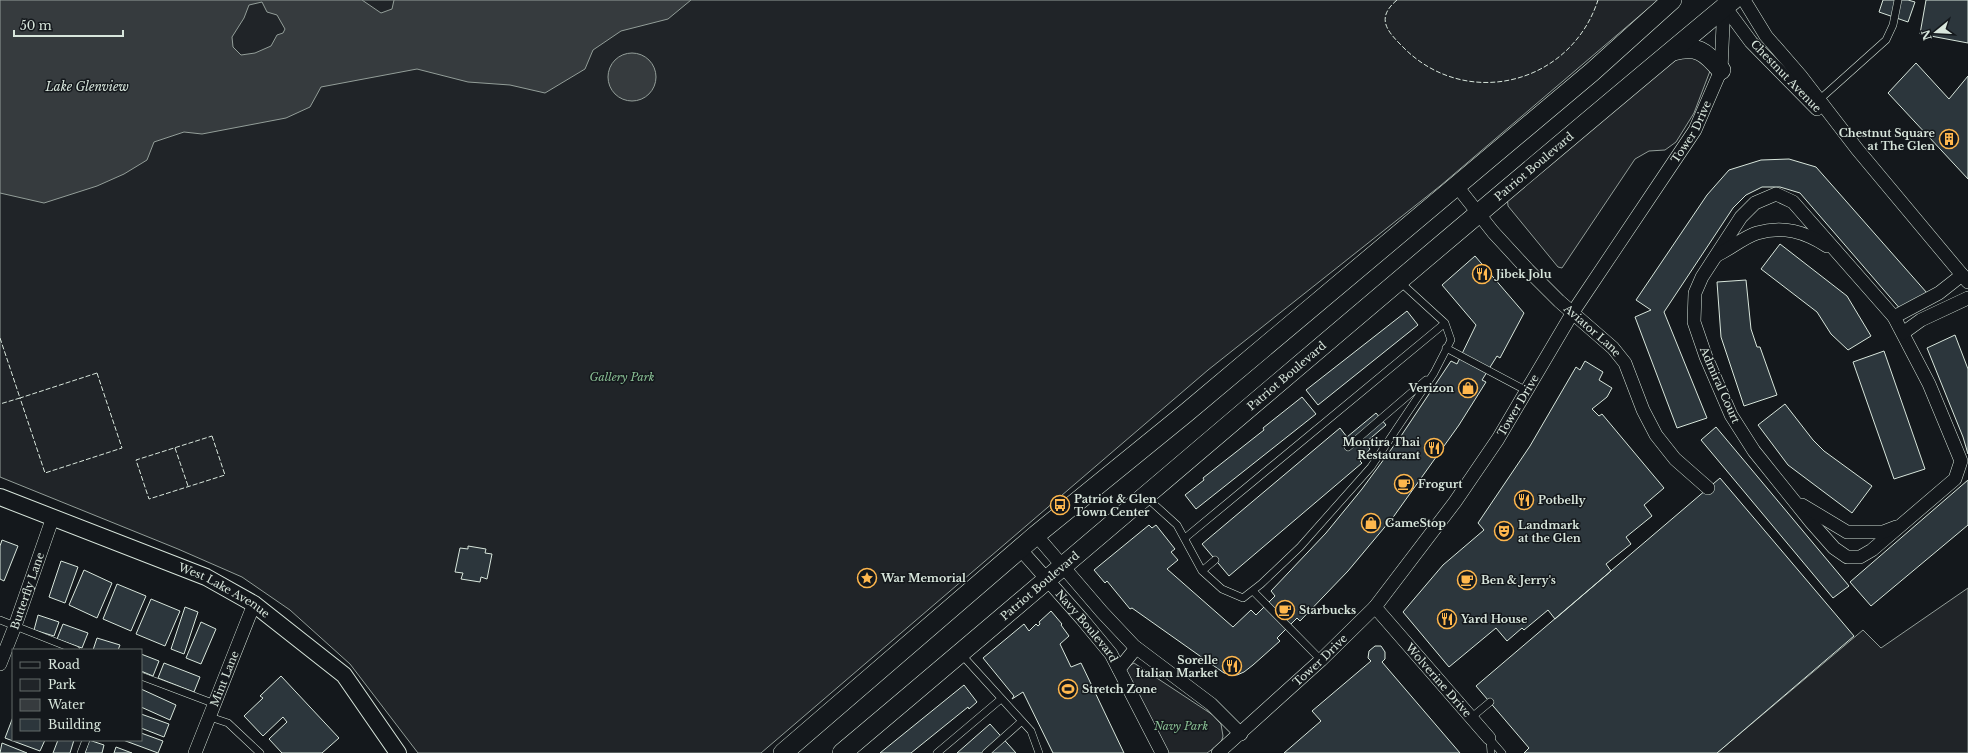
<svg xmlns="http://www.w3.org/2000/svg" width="1968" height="753" viewBox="0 0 1968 753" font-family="'Libre Baskerville',serif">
<rect width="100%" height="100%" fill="#14181c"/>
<path fill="#202428" stroke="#939e99" d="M0 0H1658L1440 186 1208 370 761 753H418L350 664 290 610 242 577 178 549 0 477Z
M1694 48 1710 71 1694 113 1676 142 1665 150 1649 151 1635 159 1562 268 1558 267 1508 206 1507 195 1678 58Z
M1968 588V753H1717L1863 630 1881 648Z
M1134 663 1213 715 1221 724 1223 736 1221 743 1207 753H1165L1126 676V668Z"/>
<path fill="#363b3e" stroke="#939e99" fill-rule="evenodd" d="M0 0H362L381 13 392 9 394 0H691L668 19 621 31 593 50 585 69 545 93 510 85 468 82 417 69 321 87 310 107 286 118 202 134 184 132 154 142 147 160 124 174 97 186 44 203 0 193ZM262 2 267 12 277 15 285 29 283 33 277 35 271 46 255 53 241 55 233 47 232 37 244 18 249 5Z
M608 77a24 24 0 1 1 48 0a24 24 0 1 1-48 0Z"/>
<path fill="#2c363c" stroke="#d8e6dc" d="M1883 0H1908L1915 2 1908 22 1879 12Z
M1926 0H1968V43L1920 34Z
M1916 63 1949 99 1968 76V179L1888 93Z
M1789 159 1816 167 1927 293 1902 311 1800 193 1780 187H1762L1746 195 1733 208 1664 312 1707 418 1677 428 1635 317 1651 310 1636 300 1707 195 1729 170 1761 160Z
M1780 244 1847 296 1871 336 1848 350 1831 334 1817 312 1761 269Z
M1475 256 1524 313 1500 358 1497 356 1482 380 1486 382 1459 425 1394 516 1348 571 1300 621 1297 618 1277 638 1280 641 1253 665 1244 672 1237 675 1224 673 1132 608 1130 609 1107 581 1105 583 1094 570 1149 525 1152 528 1156 525 1175 549 1171 552 1178 560 1167 569 1233 627 1251 610 1256 615 1275 596 1271 591 1326 533 1362 489 1401 436 1451 361 1457 364 1476 325 1442 285Z
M1746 280 1751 329 1757 347H1760L1777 395 1744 406 1721 337 1717 282Z
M1407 311 1418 325 1318 405 1306 390Z
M1955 335 1968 369V454L1963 437 1927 348Z
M1884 351 1925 469 1894 479 1853 362Z
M1585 361 1603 372 1599 380 1612 388 1607 397 1592 409 1599 416 1602 414 1664 488 1644 505 1652 516 1626 537 1631 544 1606 564 1611 571 1555 619 1548 610 1524 630 1522 628 1507 641 1496 628 1449 667 1403 612 1443 565 1484 530 1478 523 1530 446 1576 367 1580 370Z
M1302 397 1316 414 1196 509 1185 495 1204 480 1203 478 1264 430 1263 428Z
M1785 404 1813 440 1824 451 1872 486 1852 513 1788 465 1758 425Z
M1376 413 1386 425 1365 443 1370 449 1360 461 1362 463 1229 576 1202 544 1340 428 1347 437Z
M1716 427 1849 586 1833 598 1701 440Z
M1720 478 1854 636 1717 753H1524L1529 748 1476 686Z
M1968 480V525L1871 606 1850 582Z
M2 540 18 546 4 581 0 579V546Z
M468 546 486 549 485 553 492 554 487 579 481 577 480 582 461 579 463 573 455 572 460 548 468 549Z
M61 561 78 567 65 603 49 597Z
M84 570 112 583 97 618 69 605Z
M117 584 146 596 131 631 103 619Z
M151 599 180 611 165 646 136 634Z
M185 607 198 612 184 654 171 649Z
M1051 611 1062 624 1061 625 1069 636 1060 644 1071 667 1081 663 1124 753H1053L1023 692 1012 699 1014 696 983 658 1024 624 1029 631 1036 624 1038 626 1040 624 1039 622Z
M38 615 59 622 54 636 34 630Z
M201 622 216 629 201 664 186 658Z
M63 624 88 633 82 648 57 639Z
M97 638 120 645 118 650H93Z
M1375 646H1381L1385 652V659L1382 662 1460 753H1284L1321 721 1312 711 1371 661 1368 658 1369 651Z
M141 654 159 661 153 676 141 671Z
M164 663 200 677 194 692 158 678Z
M281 676 339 738 322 753H282L269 739 287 722 283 717 263 736 244 716 263 698 260 696Z
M964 685 977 702 969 709 968 707 911 753H880Z
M141 689 176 705 170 720 141 707Z
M141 714 169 724 164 737 141 728Z
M13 717V740H45L40 751 5 738Z
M990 724 1016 753H957Z
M141 733 163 741 158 753 123 740H141Z
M58 740H74L70 753H53Z
M89 740 104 745 102 753H85Z
M2 743 27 753H0Z
M116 747 132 753H114Z"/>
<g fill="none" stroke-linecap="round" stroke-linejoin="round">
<defs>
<path id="service" d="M1819 100 1886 40 1893 25 1898 0
M1446 348 1527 391
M1348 447 1426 380
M1146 497 1177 525 1202 571 1222 589 1243 598 1261 584 1300 547 1371 467 1434 373 1451 340 1445 323 1399 281
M1185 538 1445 323
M1202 571 1215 560
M1253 591 1321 660
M0 620 76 650
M961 654 1031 731 1039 753
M141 676 215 704
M210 717 228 723 260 753
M1472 717 1490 702
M1489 738 1502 753
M1490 739 1491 753
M81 753 86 740
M937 753 1001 699
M986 753 1022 721"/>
<g id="minor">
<path d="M1744 0 1766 36 1800 75 1857 149 1968 282"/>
<path d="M1725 7 1751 42 1817 109"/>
<path id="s1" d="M1456 185 1493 232 1528 270 1559 301 1613 348 1625 363 1643 410 1656 435 1675 459 1708 488"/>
<path d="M1776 194 1793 202 1894 317 1929 384 1961 461 1955 479 1872 550 1860 557H1847L1834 548 1811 522 1754 451 1731 415 1706 357 1694 322 1695 293 1702 277 1741 217 1755 203Z"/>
<path d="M1717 255C1730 249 1744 237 1757 233 1783 225 1805 232 1827 246"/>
<path d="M1894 317 1939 293 1962 275"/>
<path d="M1903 333 1921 320 1968 298"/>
<path d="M1802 505 1847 532H1883L1896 527"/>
<path d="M1036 535 1102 612 1134 646 1211 704 1241 734"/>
<path id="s2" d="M1020 549 1082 619 1111 654 1162 753"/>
<path id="s3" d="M1375 607 1489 738"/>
<path id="s4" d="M0 664 15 626 53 517"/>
<path d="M1119 669 1136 648"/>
<path id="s5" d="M195 753 254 604"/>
<path id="s6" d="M1218 753 1321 660 1375 607 1455 502 1498 439 1573 312 1695 130 1721 70 1724 2"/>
</g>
<g id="tertiary">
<path id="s7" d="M0 497 206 577 254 604 344 675 398 753"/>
</g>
<g id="secondary">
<path d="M1673 51C1697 45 1705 51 1721 70"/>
<path d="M783 753 1036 535 1186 413 1592 72 1672 0"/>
<path id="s8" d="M842 753C1139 503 1434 248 1733 0"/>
</g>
</defs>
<use href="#service" stroke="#d8e6dc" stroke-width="8"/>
<use href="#minor" stroke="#d8e6dc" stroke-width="14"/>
<use href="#tertiary" stroke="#d8e6dc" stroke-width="18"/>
<use href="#secondary" stroke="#d8e6dc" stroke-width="20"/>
<use href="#service" stroke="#14181c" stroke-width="7"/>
<use href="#minor" stroke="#14181c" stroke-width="13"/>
<use href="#tertiary" stroke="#14181c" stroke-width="16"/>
<use href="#secondary" stroke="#14181c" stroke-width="19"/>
<path stroke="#d8e6dc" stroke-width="1" stroke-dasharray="5 2" stroke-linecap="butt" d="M1397 0C1377 17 1385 29 1401 45 1463 111 1570 86 1598 0
M0 338 20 398 0 404
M97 373 122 448 45 473 20 398Z
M212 436 225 475 149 499 136 460Z
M175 448 188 486"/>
</g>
<defs>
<symbol id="building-ring" viewBox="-11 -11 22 22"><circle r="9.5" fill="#14181c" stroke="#ffb74d" stroke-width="1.5"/><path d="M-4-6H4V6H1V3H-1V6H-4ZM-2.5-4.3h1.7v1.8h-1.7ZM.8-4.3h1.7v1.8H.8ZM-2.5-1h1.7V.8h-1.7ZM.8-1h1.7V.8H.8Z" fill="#ffb74d"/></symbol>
<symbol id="restaurant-ring" viewBox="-11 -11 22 22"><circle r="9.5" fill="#14181c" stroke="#ffb74d" stroke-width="1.5"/><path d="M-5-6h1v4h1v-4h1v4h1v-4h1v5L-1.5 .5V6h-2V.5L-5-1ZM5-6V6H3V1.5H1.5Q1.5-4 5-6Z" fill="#ffb74d"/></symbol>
<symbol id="shop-ring" viewBox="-11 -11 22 22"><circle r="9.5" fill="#14181c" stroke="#ffb74d" stroke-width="1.5"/><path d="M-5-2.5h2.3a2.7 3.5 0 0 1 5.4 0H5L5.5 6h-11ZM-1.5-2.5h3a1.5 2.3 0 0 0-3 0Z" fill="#ffb74d"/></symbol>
<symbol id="cafe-ring" viewBox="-11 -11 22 22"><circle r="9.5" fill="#14181c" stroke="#ffb74d" stroke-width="1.5"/><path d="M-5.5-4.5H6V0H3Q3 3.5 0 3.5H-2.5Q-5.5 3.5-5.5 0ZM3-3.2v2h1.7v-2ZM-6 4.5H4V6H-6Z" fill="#ffb74d"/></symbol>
<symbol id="bus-ring" viewBox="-11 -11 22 22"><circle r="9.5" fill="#14181c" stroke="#ffb74d" stroke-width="1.5"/><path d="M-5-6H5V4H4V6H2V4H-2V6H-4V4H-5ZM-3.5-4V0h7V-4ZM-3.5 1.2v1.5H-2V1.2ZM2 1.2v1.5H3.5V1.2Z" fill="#ffb74d"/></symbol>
<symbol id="theatre-ring" viewBox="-11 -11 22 22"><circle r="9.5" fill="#14181c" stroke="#ffb74d" stroke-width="1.5"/><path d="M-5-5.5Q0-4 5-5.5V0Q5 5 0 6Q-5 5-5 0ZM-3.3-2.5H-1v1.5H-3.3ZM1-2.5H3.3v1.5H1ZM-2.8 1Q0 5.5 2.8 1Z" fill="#ffb74d"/></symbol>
<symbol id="sight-ring" viewBox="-11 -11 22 22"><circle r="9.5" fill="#14181c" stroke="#ffb74d" stroke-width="1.5"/><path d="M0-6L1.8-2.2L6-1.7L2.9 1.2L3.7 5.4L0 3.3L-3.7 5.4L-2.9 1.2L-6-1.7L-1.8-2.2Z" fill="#ffb74d"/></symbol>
<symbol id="stadium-ring" viewBox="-11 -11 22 22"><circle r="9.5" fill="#14181c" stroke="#ffb74d" stroke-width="1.5"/><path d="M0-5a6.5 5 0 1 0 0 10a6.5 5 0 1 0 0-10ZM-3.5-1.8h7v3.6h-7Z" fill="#ffb74d"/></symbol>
</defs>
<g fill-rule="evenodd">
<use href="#building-ring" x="1938" y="128" width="22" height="22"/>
<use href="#restaurant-ring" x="1471" y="263" width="22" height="22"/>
<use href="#shop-ring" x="1457" y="377" width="22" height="22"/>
<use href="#restaurant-ring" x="1423" y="437" width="22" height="22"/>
<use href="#cafe-ring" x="1393" y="473" width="22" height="22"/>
<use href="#restaurant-ring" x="1513" y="489" width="22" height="22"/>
<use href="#bus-ring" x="1049" y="494" width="22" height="22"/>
<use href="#shop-ring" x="1360" y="512" width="22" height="22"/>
<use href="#theatre-ring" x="1493" y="520" width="22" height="22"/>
<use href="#sight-ring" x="856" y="567" width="22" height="22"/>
<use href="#cafe-ring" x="1456" y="569" width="22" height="22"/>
<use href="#cafe-ring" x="1274" y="599" width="22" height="22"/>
<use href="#restaurant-ring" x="1436" y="608" width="22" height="22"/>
<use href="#restaurant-ring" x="1221" y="655" width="22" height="22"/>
<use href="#stadium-ring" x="1057" y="678" width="22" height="22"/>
</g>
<g text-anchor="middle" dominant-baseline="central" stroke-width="3" stroke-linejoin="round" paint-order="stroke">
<g font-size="11" fill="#d8e6dc" stroke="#14181c">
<text transform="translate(1786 76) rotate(46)">Chestnut Avenue</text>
<text stroke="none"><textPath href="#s6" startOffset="786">Tower Drive</textPath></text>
<text stroke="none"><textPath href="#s8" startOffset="907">Patriot Boulevard</textPath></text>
<text stroke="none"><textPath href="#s1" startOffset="200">Aviator Lane</textPath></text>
<text stroke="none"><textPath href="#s8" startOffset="583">Patriot Boulevard</textPath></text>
<text transform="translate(1720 385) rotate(66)">Admiral Court</text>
<text stroke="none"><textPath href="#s6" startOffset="462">Tower Drive</textPath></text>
<text stroke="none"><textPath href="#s8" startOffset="259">Patriot Boulevard</textPath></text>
<text stroke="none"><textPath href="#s4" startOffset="78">Butterfly Lane</textPath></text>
<text stroke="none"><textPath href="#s7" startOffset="243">West Lake Avenue</textPath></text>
<text stroke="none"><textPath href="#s2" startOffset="102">Navy Boulevard</textPath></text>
<text stroke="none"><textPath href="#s6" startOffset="138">Tower Drive</textPath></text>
<text stroke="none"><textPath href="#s5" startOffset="80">Mint Lane</textPath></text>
<text stroke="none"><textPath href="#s3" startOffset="97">Wolverine Drive</textPath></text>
</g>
<g font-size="11" font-weight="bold" fill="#d8e6dc" stroke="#14181c" text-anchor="start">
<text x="1935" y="133" text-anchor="end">Chestnut Square<tspan x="1935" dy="13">at The Glen</tspan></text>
<text x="1496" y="274">Jibek Jolu</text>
<text x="1454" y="388" text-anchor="end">Verizon</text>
<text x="1420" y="442" text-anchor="end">Montira Thai<tspan x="1420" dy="13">Restaurant</tspan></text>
<text x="1418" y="484">Frogurt</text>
<text x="1074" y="499">Patriot &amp; Glen<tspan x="1074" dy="13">Town Center</tspan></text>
<text x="1538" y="500">Potbelly</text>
<text x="1385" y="523">GameStop</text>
<text x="1518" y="525">Landmark<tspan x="1518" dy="13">at the Glen</tspan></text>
<text x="881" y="578">War Memorial</text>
<text x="1481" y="580">Ben &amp; Jerry's</text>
<text x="1299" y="610">Starbucks</text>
<text x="1461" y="619">Yard House</text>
<text x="1218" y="660" text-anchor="end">Sorelle<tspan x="1218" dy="13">Italian Market</tspan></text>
<text x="1082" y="689">Stretch Zone</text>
</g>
<g font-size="11" font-style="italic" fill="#8ac095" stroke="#14181c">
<text x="622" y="377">Gallery Park</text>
<text x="1181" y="726">Navy Park</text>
</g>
<g font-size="12" font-style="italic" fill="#d8e6dc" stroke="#14181c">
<text x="87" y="86">Lake Glenview</text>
</g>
</g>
<rect x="12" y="649" width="130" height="92" fill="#14181c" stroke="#626a69"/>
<rect x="20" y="662" width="20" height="6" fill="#14181c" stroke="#626a69"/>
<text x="48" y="669" font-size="12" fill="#d8e6dc">Road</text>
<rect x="20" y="679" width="20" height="12" fill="#202428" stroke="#626a69"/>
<text x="48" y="689" font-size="12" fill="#d8e6dc">Park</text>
<rect x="20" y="699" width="20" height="12" fill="#363b3e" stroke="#626a69"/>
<text x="48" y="709" font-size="12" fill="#d8e6dc">Water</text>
<rect x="20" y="719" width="20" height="12" fill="#2c363c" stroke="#626a69"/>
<text x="48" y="729" font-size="12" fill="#d8e6dc">Building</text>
<g transform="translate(1936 32) rotate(252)" stroke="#14181c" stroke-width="3" paint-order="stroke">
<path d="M0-3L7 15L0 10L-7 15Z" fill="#d8e6dc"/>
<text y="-6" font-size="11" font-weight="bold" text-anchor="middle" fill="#d8e6dc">N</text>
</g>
<path d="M14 30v6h109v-6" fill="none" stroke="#d8e6dc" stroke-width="2"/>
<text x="20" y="30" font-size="12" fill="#d8e6dc" stroke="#14181c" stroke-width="3" paint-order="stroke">50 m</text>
</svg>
